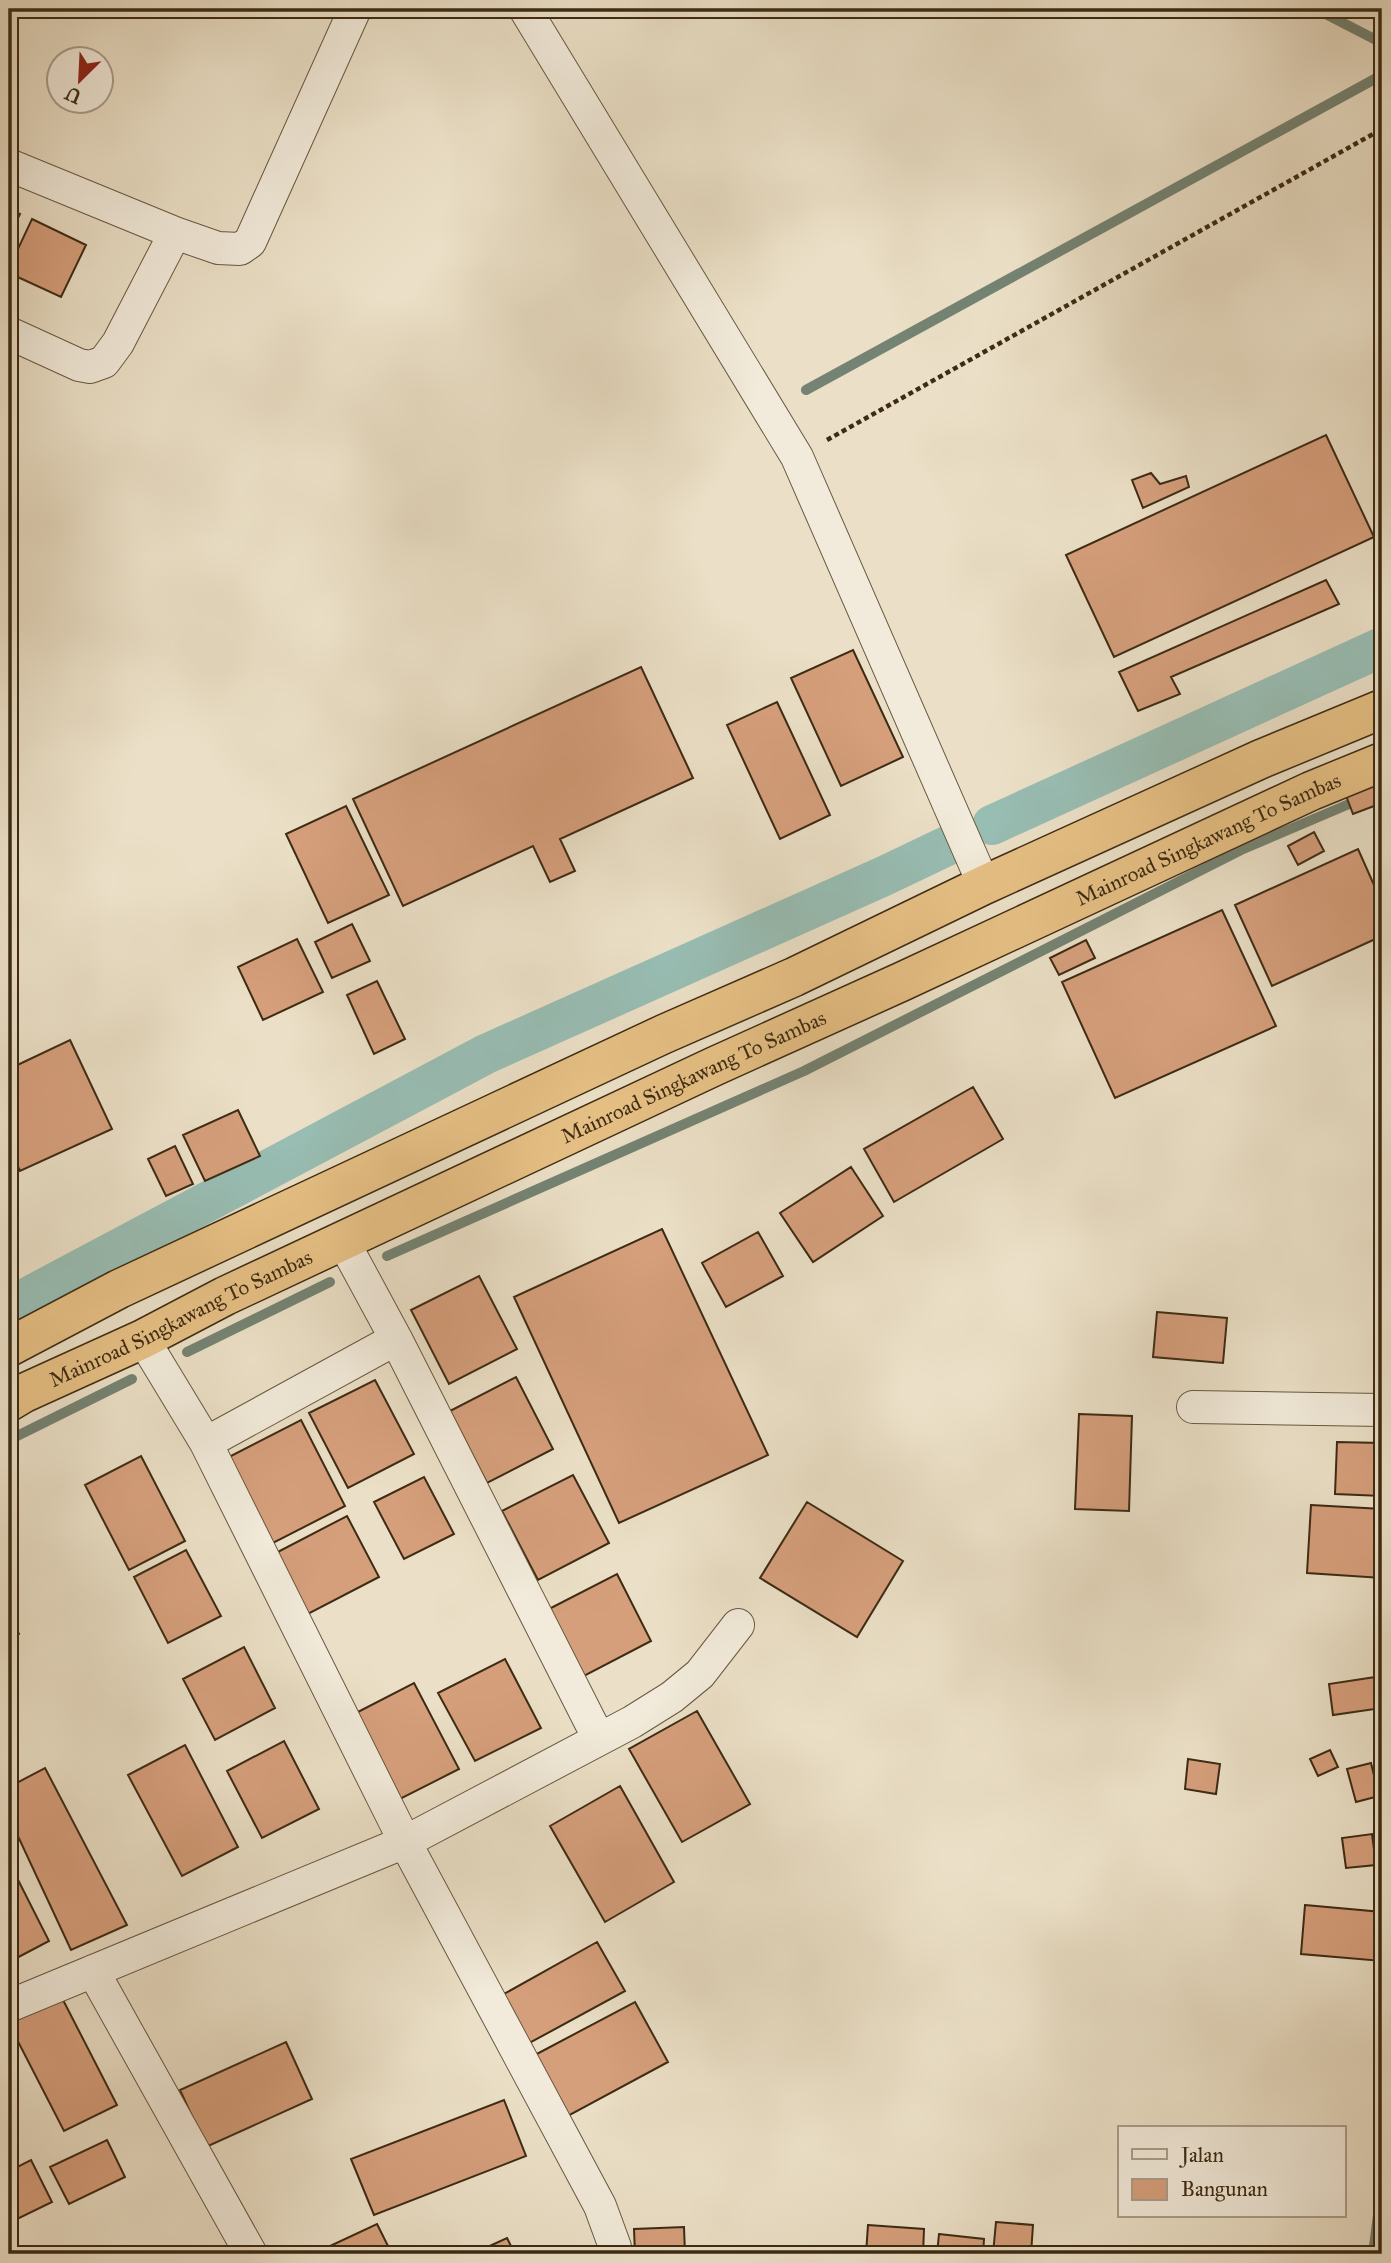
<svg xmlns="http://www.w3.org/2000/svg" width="1391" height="2263" viewBox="0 0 1391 2263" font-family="'IM FELL Great Primer',serif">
<rect width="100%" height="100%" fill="#ebe0c7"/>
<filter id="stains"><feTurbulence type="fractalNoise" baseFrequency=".00286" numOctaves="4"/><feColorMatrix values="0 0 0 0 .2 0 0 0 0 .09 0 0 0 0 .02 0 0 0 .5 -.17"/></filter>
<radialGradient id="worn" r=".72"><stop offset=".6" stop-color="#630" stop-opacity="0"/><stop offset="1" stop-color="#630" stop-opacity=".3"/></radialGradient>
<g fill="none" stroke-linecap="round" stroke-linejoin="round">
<path stroke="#748373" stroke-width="10" d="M1316 9 1382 43
M806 390 1382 75
M387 1256 804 1071 1241 850 1382 790
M187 1352 330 1282
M9 1440 132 1379
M1373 2254 1382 2184"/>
<path stroke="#98bdb3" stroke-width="40" d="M992 825 1382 647
M9 1307 486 1054 884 876 949 845"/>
</g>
<path fill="#d69f7c" stroke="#3d2b14" stroke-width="2" d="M9 209 20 214 9 237Z
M32 219 86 245 61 297 9 273V268Z
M1326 435 1374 537 1114 657 1066 555Z
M1151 473 1160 484 1186 476 1189 487 1143 508 1132 480Z
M1326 580 1339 604 1171 677 1180 694 1138 711 1119 672Z
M853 650 903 757 841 786 791 678Z
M641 667 693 778 560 839 575 871 550 882 533 846 403 906 353 799Z
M777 702 830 815 780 839 727 725Z
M1382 770V803L1353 814 1342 785Z
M346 806 389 895 328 923 286 834Z
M1382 814V834L1376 817Z
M1314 832 1324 851 1298 865 1288 846Z
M1358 849 1382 903V936L1272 986 1235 905Z
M1222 910 1276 1026 1115 1098 1062 982Z
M352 924 370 961 332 978 315 942Z
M297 939 323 992 263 1020 238 967Z
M1086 940 1095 958 1059 975 1050 958Z
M377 981 405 1039 374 1054 347 995Z
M70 1040 112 1129 20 1171 9 1147V1069Z
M973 1087 1003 1139 894 1202 864 1149Z
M238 1110 260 1156 205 1181 183 1135Z
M175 1146 193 1184 166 1196 148 1159Z
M851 1167 883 1216 813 1262 780 1213Z
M662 1229 768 1455 619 1523 514 1297Z
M758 1232 783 1276 726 1307 702 1263Z
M479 1276 517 1349 449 1384 411 1310Z
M1157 1312 1227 1318 1223 1363 1153 1357Z
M516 1377 553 1449 487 1483 450 1411Z
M375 1380 414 1454 348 1488 309 1413Z
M1079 1414 1132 1416 1129 1511 1075 1509Z
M301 1420 345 1506 271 1544 227 1458Z
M1337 1442 1382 1443V1496L1335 1494Z
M141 1456 185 1541 129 1570 85 1485Z
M573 1475 609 1543 538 1580 502 1511Z
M424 1477 454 1534 404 1559 374 1502Z
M807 1502 903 1561 857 1637 760 1578Z
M1311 1505 1382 1509V1578L1307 1573Z
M347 1516 379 1577 304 1616 272 1555Z
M186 1550 221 1616 168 1643 134 1577Z
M617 1574 651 1641 582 1677 547 1610Z
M9 1615 19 1634 9 1640Z
M244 1647 275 1708 215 1740 183 1679Z
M505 1659 541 1728 475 1761 438 1693Z
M1382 1676V1708L1333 1715 1329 1684Z
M414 1683 459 1769 398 1800 354 1714Z
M697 1711 750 1804 682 1842 629 1749Z
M284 1741 319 1809 262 1838 227 1771Z
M185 1745 238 1847 182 1876 128 1775Z
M1330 1750 1338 1767 1318 1776 1310 1759Z
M1188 1759 1220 1764 1216 1794 1185 1789Z
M1371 1763 1379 1796 1356 1802 1347 1769Z
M45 1768 127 1925 71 1950 9 1817V1787Z
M620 1786 674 1882 605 1922 550 1826Z
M1372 1834 1376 1865 1346 1868 1342 1838Z
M9 1862 49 1941 9 1962Z
M1305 1905 1382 1912V1961L1301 1954Z
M597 1942 625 1991 522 2047 495 1999Z
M61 1996 117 2105 64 2131 9 2024Z
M635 2002 668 2062 566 2117 533 2056Z
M286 2042 312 2099 206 2147 180 2090Z
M504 2100 526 2156 374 2215 351 2159Z
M107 2140 125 2177 69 2204 50 2167Z
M31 2160 52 2202 9 2223V2171Z
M996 2222 1033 2225 1031 2254H993Z
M377 2224 392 2254H313Z
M868 2225 924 2229 923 2254H866Z
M684 2227 685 2254H635L634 2229Z
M939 2234 984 2239 983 2254H937Z
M507 2238 515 2254H472Z"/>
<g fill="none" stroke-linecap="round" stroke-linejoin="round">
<defs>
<path id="minor" d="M525 9 797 457 984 885
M9 165 175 233
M9 333 79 365 90 367 104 362 118 343 175 233 218 248 240 249 250 242 355 9
M343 1241 396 1339 599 1739
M143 1339 206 1443 405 1842 600 2206 615 2247V2254
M1193 1407 1382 1410
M206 1443 396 1339
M93 1971 251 2254
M9 2006 405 1842 632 1722 672 1697 700 1674 738 1625"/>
<g id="trunk">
<path d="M9 1347 119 1289 664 1034 794 977 984 885 1261 759 1382 709"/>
<path id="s1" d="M9 1402 24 1393 143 1339 225 1296 715 1066 901 982 1311 791 1382 762"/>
</g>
</defs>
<use href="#minor" stroke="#685841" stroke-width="34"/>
<use href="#trunk" stroke="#3d2b14" stroke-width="41"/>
<path stroke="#3d2b14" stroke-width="4.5" stroke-dasharray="5 3.5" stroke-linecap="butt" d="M827 440 1382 129"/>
<use href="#minor" stroke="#f2ebdb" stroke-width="32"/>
<use href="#trunk" stroke="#e6c084" stroke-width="38"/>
</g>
<g text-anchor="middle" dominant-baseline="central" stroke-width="6" stroke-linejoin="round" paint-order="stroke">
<g font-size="21" fill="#3d2b14" stroke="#f2ebdb">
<text stroke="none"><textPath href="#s1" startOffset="1325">Mainroad Singkawang To Sambas</textPath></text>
<text stroke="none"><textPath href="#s1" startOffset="758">Mainroad Singkawang To Sambas</textPath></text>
<text stroke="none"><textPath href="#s1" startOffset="191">Mainroad Singkawang To Sambas</textPath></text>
</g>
</g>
<rect width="1391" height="2263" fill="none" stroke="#ebe0c7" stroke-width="35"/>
<rect x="10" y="10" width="1370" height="2242" fill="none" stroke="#3d2b14" stroke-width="3.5"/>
<rect x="18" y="18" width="1356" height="2228" fill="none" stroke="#3d2b14" stroke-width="2"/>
<rect x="1118" y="2126" width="228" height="91" fill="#f2ebdb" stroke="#aa9e8b" stroke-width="2"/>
<rect x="1132" y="2149" width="35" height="10" fill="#f2ebdb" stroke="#aa9e8b" stroke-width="2"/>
<text x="1181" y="2162" font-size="21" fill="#3d2b14">Jalan</text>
<rect x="1132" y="2179" width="35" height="21" fill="#d69f7c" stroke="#aa9e8b" stroke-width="2"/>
<text x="1181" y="2196" font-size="21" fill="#3d2b14">Bangunan</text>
<g transform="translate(80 80) rotate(204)"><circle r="33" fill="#f2ebdb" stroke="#aa9e8b" stroke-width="2"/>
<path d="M0-5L12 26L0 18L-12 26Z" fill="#8f2418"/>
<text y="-10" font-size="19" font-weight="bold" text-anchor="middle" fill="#3d2b14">U</text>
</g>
<rect width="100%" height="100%" filter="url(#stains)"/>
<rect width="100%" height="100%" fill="url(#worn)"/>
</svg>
